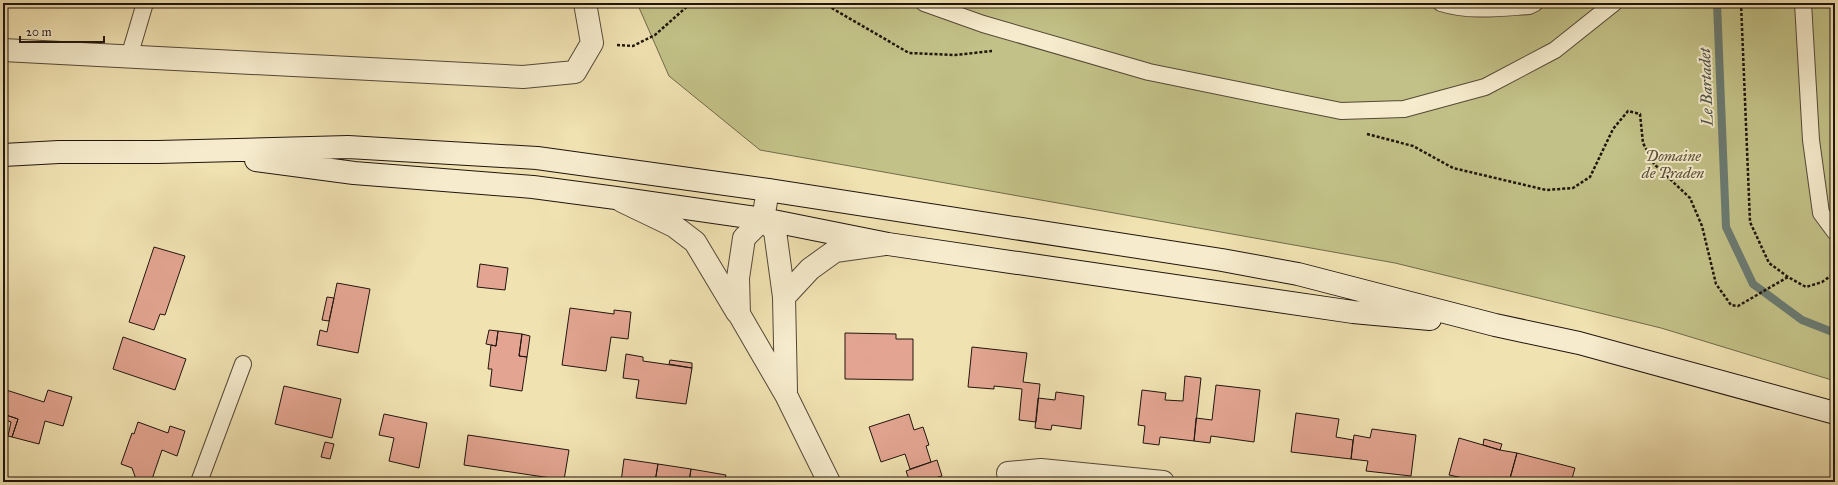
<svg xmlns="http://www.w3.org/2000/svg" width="1838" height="485" viewBox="0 0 1838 485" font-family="'IM FELL Great Primer',serif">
<rect width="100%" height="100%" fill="#f1e2b2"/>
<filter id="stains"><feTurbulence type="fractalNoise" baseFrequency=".005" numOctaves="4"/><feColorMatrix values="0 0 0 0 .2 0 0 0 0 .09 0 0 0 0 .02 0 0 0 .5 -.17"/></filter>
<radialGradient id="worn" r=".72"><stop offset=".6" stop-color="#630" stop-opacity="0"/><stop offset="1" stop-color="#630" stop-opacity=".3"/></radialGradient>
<path fill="#c2c187" stroke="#716b4a" d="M637 3H1835V381L1661 328 1395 263 760 150 669 76Z"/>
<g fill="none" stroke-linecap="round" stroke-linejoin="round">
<path stroke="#6a7a71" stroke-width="8" d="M1717 3 1726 227 1753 284 1802 320 1835 333"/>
</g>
<path fill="#e3a591" stroke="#20150e" d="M154 247 185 256 165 315 160 314 154 330 129 322Z
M480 264 508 268 505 290 477 287Z
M337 283 370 289 358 353 317 345 320 330 327 332Z
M327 297 334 298 329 321 322 320Z
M570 308 614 314V310L631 312 628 339 611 337 606 371 562 365Z
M489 330 498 331 496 346 486 344Z
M498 331 522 334 519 356 527 357 522 391 490 386 492 369H488L491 345 496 346Z
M845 333 896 334V339H913V380L845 379Z
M522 334 530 336 527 357 519 356Z
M123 337 186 359 175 390 113 369Z
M972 347 1027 353 1023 382 1040 384 1036 422 1019 420 1022 389 994 386V389L968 387Z
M626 354 643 357V361L692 368 686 404 636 398 639 380 623 378Z
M670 360 692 363V368L669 364Z
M1185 376 1201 378 1194 441 1160 437 1159 445 1143 443 1145 426 1138 425 1142 390 1166 393 1165 400 1183 401Z
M1216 385 1260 390 1254 442 1211 436 1210 443 1194 441 1196 418 1212 420Z
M284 386 341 399 332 438 275 424Z
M3 389 44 402 48 390 72 397 63 426 45 421 39 444 12 437 18 419 3 414Z
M1056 392 1084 396 1081 429 1052 425 1051 430 1035 428 1038 398 1055 400Z
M1296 413 1339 419 1336 437 1353 440 1351 459 1291 452Z
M3 414 18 419 12 437 8 436 11 422 3 419Z
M384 414 427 423 419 468 389 461 394 438 379 435Z
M909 414 914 430 923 427 929 445 926 446 931 462 910 469 905 454 881 462 869 427Z
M138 422 168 433 170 426 185 431 177 456 162 450 151 482 136 479 132 468 121 464 132 433 134 434Z
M1372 429 1416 435 1411 476 1366 471 1368 461 1351 459 1354 435 1370 438Z
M468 435 569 450 564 480 464 465Z
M1459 438 1500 450 1517 453 1509 482H1467L1468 479 1449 475Z
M1484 439 1502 444 1500 450 1483 445Z
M325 442 334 444 330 459 321 457Z
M1517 453 1575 468 1571 482H1509Z
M624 459 658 464 655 482H621Z
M937 460 942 476 931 479 932 482H910L906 471Z
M658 464 691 469 689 482H655Z
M691 469 726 475 724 482H689Z"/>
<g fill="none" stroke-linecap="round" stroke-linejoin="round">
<defs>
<path id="lane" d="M924 3 983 24 1149 72 1341 111 1404 109 1485 87 1555 50 1614 3
M1441 3C1470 12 1499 8 1529 6L1535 3
M1803 3 1811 140 1821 213 1835 232
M129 57 145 3
M199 482 243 364"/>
<path id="street" d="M3 50 523 77 575 72 592 43 585 3
M768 190 763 219 744 238 738 278 739 314 786 395 829 482
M622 201 674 226 695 242 737 312
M763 219 775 231 784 297
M786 391 784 297 810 269 835 251 885 244
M1008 473 1041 470 1163 482"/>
<path id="secondary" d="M3 155 59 152H158L348 147 537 158 768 190 1222 260 1298 274 1495 325 1579 343 1835 413
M256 160 354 173 533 187 616 198 763 219 888 244 1353 312 1430 319"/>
</defs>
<use href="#lane" stroke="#544837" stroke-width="18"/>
<use href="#street" stroke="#544837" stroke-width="24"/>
<use href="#secondary" stroke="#20150e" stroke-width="24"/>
<path stroke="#20150e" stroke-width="2.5" stroke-dasharray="3 2" stroke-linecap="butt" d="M823 3 909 53 955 55 992 51
M1741 3 1750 222 1769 263 1788 277 1806 287 1822 282 1835 273
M617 45 633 46 655 35 691 3
M1367 134 1413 146 1453 168 1546 190 1573 188 1590 177 1613 129 1628 111 1640 114 1643 143 1654 164 1690 198 1702 226 1716 284 1731 305 1738 306 1788 277"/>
<use href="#lane" stroke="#f6eccd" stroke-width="16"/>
<use href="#street" stroke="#f6eccd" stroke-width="22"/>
<use href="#secondary" stroke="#f6eccd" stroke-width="22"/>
</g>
<g text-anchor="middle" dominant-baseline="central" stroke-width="4" stroke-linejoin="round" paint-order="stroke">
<g font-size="15" font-style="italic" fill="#595138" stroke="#f6eccd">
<text x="1673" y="156">Domaine<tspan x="1673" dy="17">de Praden</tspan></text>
</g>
<g font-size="16" font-style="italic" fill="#4b5048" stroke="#f6eccd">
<text transform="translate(1706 87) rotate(-92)">Le Bartadet</text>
</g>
</g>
<rect width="1838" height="485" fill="none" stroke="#f1e2b2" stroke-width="16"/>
<rect x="4" y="4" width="1830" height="477" fill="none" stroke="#20150e" stroke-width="2"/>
<rect x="8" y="8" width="1822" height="469" fill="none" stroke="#20150e"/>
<path d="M20 36v6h84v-6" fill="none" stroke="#20150e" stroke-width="2"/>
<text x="26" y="36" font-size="12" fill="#20150e" stroke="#f6eccd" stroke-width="3" paint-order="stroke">20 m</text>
<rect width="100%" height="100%" filter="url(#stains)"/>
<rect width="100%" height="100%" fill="url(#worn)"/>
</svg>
